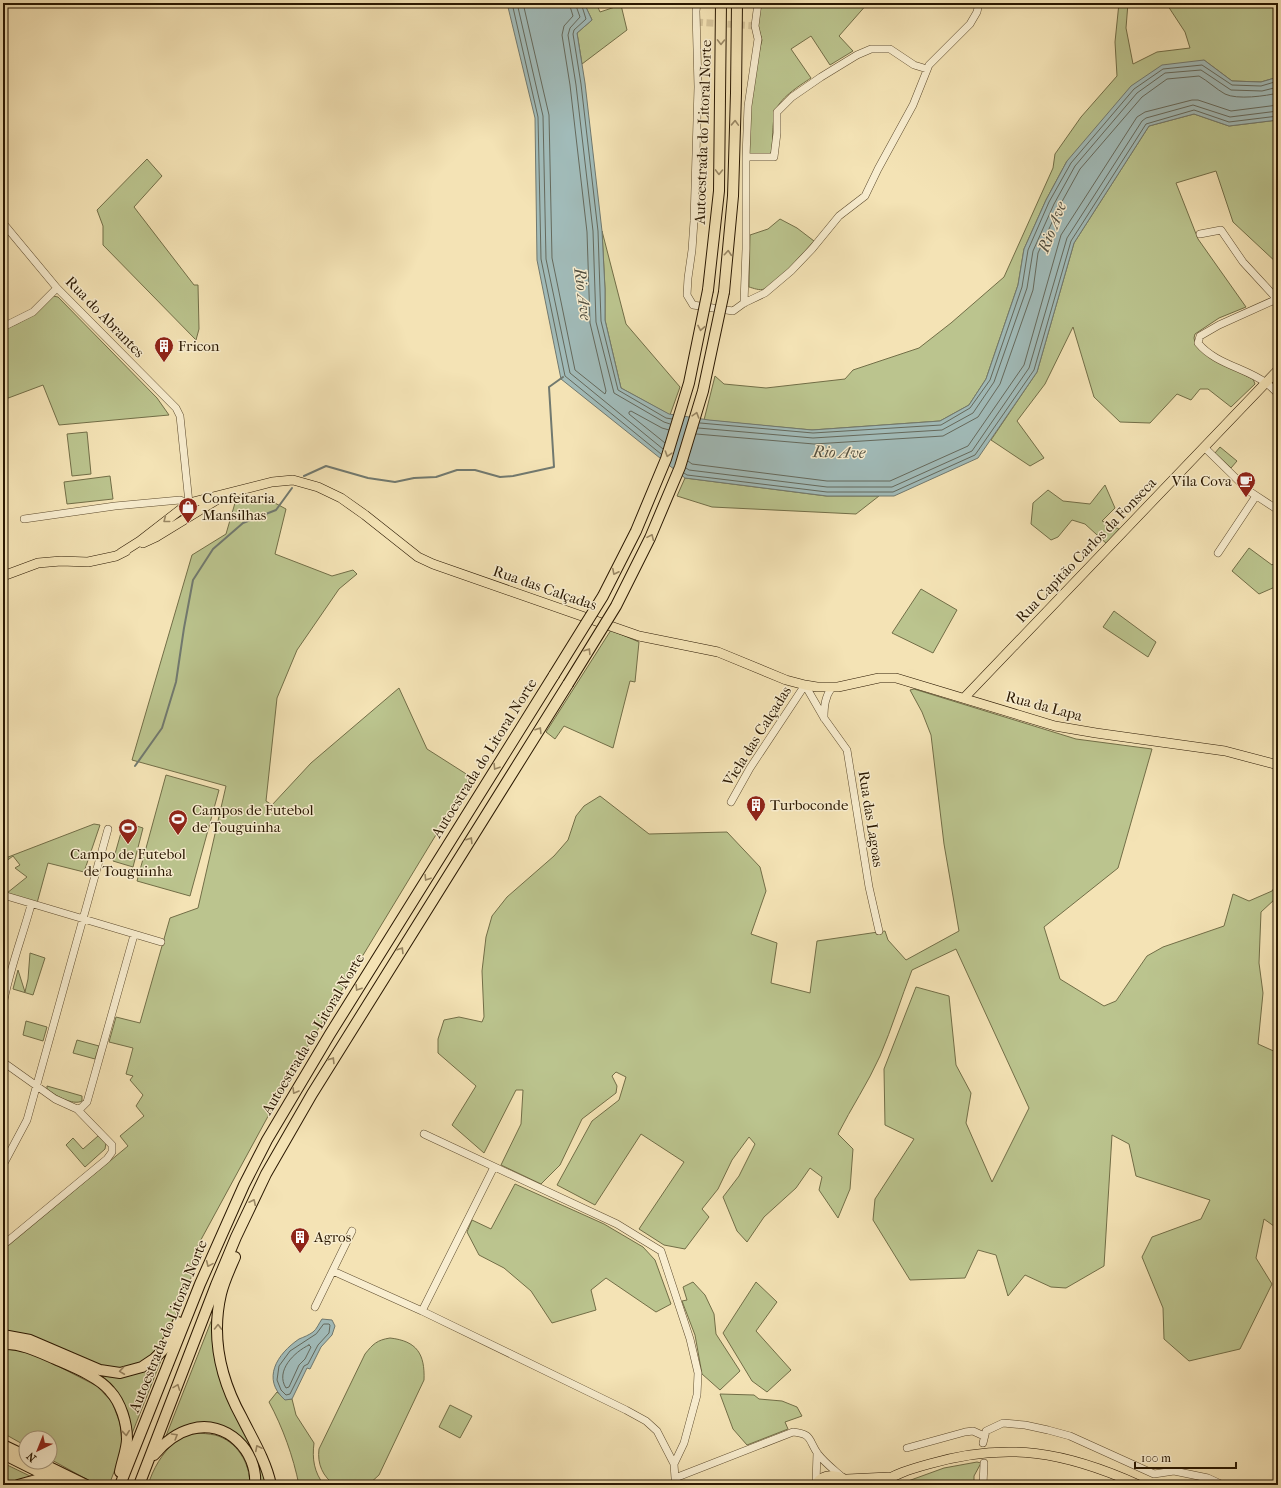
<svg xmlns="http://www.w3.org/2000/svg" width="1281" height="1488" viewBox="0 0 1281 1488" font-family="'IM FELL French Canon',serif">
<rect width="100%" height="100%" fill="#f4e3b5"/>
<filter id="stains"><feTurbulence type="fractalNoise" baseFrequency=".005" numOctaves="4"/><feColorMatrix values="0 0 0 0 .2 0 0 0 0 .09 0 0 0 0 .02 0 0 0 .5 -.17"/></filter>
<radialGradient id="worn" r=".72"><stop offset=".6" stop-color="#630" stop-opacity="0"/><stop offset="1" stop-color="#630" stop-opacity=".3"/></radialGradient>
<path fill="#bbc48e" stroke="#726e47" d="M584 3H596L600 12 621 5 627 30 582 64 577 33 592 20Z
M770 3H868L839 36 853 51 830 65 811 36 791 49 811 78C799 86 778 99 775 113 772 125 773 139 772 152L766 156 751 155 748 152 750 110 758 56 762 40 758 27 759 9Z
M1119 3H1128L1126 28 1133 64 1157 52 1190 48 1185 32 1166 3H1278V77L1261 82 1232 81 1204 60 1067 161 1046 200 1024 249 1018 285 986 379 969 405 940 421 812 430 704 420 715 376 724 384 766 388 845 379 853 370 919 348 951 323 1004 277 1053 168 1055 154 1081 117 1117 76 1115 42Z
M1194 114 1229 126 1278 120V264L1233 222 1216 171 1176 183 1198 239 1246 307 1219 318 1195 334 1194 338 1196 346 1216 361 1253 379 1255 384 1231 407 1208 389H1200L1191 400 1177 394 1150 423 1120 422 1094 397 1073 327 1045 384 1017 421 1044 458 1030 466 991 440 1037 372 1074 243 1149 126Z
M147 159 162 176 134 207 194 285H198L199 329 196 340 103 245V226L97 210Z
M780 219 797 228 814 241C805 251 775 286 764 289 760 291 753 288 749 287L750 235 768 229Z
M602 231 626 324 680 387 670 415 621 388 605 320V289Z
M53 296 58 297 157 398 169 415 59 425 43 385 3 400V330L17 324 35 314Z
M87 432 91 474 72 476 67 434Z
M1220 447 1237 461 1231 468 1215 453Z
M110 476 113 499 67 504 64 482Z
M685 478 826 496H879L856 514 712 507 677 496Z
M1105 485 1115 508 1102 521 1121 530 1107 544 1085 524 1072 520 1058 537 1051 540 1031 524 1033 503 1048 490 1063 501 1090 504Z
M273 502 286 509 275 554 332 576 353 570 357 574 339 589 297 650 277 698 266 801 272 805 311 763 399 688 427 749 471 777 291 1074 197 1247 201 1254C195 1268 189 1283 183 1297 171 1327 155 1370 115 1368 98 1367 84 1359 69 1352 48 1343 27 1331 3 1332V1250L128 1146 120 1136 144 1116 136 1106 143 1095 130 1080 133 1076 126 1074 133 1048 109 1042 116 1017 140 1023 170 918 198 908 226 786 132 760 192 555 226 534 235 503Z
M1249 548 1272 565 1276 561 1278 563V589L1275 587 1259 594 1232 571Z
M921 589 957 610 933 653 892 633Z
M1114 611 1156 642 1148 657 1103 627Z
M611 630 639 642 635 682 630 681 613 748 564 726 555 739 546 732Z
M914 689 1076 739 1152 749 1118 868 1044 927 1060 979 1104 1006 1116 1001 1147 956 1163 947 1224 926 1233 894 1249 901 1272 891 1278 882V901L1275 899 1261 912 1259 963 1263 993 1258 1044 1278 1053V1229L1264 1219 1256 1258 1272 1284 1240 1349 1189 1361 1164 1339 1163 1308 1142 1257 1152 1237 1201 1219 1210 1200 1136 1176 1129 1144 1112 1135 1104 1266 1066 1288 1051 1287 1025 1275 1008 1296 996 1255 978 1250 965 1278 910 1280 873 1220 875 1199 914 1139 885 1125 884 1069 916 987 949 996 956 1065 971 1093 966 1123 992 1182 1029 1108 956 949 912 970C901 998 892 1028 880 1056 868 1083 851 1108 838 1134L853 1149 850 1189 838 1218 819 1190 822 1177 810 1168 796 1188 764 1217 747 1242 737 1231 723 1197 739 1176 755 1144 749 1137 732 1160 718 1189 702 1209 709 1217 685 1249 664 1245 639 1229 684 1162 641 1134 595 1205 557 1185 592 1121 619 1100 626 1077 616 1072 612 1076 617 1086 616 1093 582 1119 560 1165 541 1184 501 1165 521 1124 523 1090H516L484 1153 452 1125 476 1086 438 1053V1039L444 1020 459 1017 482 1022 484 1017 482 971 486 937 492 916 507 897 554 856 568 840 576 816 584 806 600 796 649 834 727 832 760 867 766 891 751 934 777 943 771 983 810 993 817 941 885 931 888 940 906 960 959 931 944 844 931 735 922 712 910 690Z
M166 775 219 790 190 896 137 881Z
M124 822 143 828 133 867 113 861Z
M94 824 100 825 84 872 48 863 37 903 7 893 27 877 15 868 20 865 13 856 5 862 3 859Z
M30 953 45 958 33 995 13 989 18 970 25 992 28 979Z
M26 1021 47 1027 43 1041 23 1035Z
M77 1040 99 1046 95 1059 73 1053Z
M47 1086 82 1096V1101C73 1106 54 1095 47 1089Z
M98 1136 106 1143 105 1149 85 1167 66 1145 73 1138 83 1149Z
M515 1184 604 1224 643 1247 655 1260 671 1304 656 1312 606 1278 591 1290 596 1310 552 1323 531 1291 504 1268 479 1255 467 1232 472 1220 491 1229Z
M693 1282 705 1295 714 1314 716 1334 740 1371 720 1390 702 1374 695 1335 682 1301 687 1300 683 1287Z
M756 1282 777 1302 756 1331 791 1370 767 1392 752 1381 723 1333Z
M214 1314 215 1359 222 1386 236 1415 256 1450 267 1485H258L259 1474 225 1429 166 1436Z
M390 1338C417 1341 425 1354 424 1380L379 1475 368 1485H335C323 1477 317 1464 319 1449L365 1354C373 1344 377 1340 390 1338Z
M5 1349 23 1351 44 1359 97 1386 112 1402 120 1423 122 1442 119 1459 109 1485H97L50 1459V1438H26V1446L3 1433V1350Z
M162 1358 131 1436 128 1417 89 1372C119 1382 137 1377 162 1358Z
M277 1392 285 1399H292L296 1415 314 1443C312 1459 314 1472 324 1485H299C293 1456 283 1428 269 1402Z
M720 1394 754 1395 759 1399 782 1401 797 1407 802 1416 785 1422 788 1429 747 1445 733 1429Z
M450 1405 472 1416 460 1438 439 1427Z
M196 1433C202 1433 209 1434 215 1435 237 1441 250 1463 250 1485H148C153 1469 162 1453 175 1442 180 1437 189 1435 196 1433Z
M977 1462 981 1463 974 1476V1485H897L944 1468Z
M3 1463 32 1477 11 1485H3Z"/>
<path fill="#a1bbb9" stroke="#71796f" d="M507 3H584L592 20 577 33 585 83 602 231 605 289V320L621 388 669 414 709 420 812 430 940 421 969 405 986 379 1018 285 1024 249 1046 200 1067 161 1131 86 1162 65 1204 60 1232 81 1261 82 1278 77V120L1229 126 1194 114 1149 126 1074 243 1037 372 978 458 894 496H827L685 478 561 379 537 260 535 118Z
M322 1319 332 1320 335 1326 332 1335 321 1347 310 1369 307 1368 292 1399 285 1400C261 1379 277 1354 299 1339 304 1337 309 1335 313 1332 317 1329 319 1323 322 1319Z"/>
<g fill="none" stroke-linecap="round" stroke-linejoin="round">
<path stroke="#65695c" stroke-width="1" d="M512 3 538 117 541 259 565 376 661 454
M517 3 543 116 546 259 570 373 663 449
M523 3 549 115 552 258 575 370 605 394 606 391 590 323 587 232 570 85 562 35 564 26 573 16 569 3
M575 3 580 17 570 28 568 35 576 85 593 231 596 322 614 393 664 422 670 424
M581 3 586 19 574 30 573 34 581 84 598 231 601 321 618 390 666 418 672 419
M700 423 813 433 941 425 970 408 990 380 1022 287 1028 250 1049 202 1071 163 1134 89 1163 69 1202 65 1232 85 1261 86 1278 81
M698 428 813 438 942 430 973 413 994 382 1027 288 1033 251 1054 204 1075 166 1137 93 1165 73 1201 70 1231 90 1262 91 1278 87
M696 434 814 444 943 436 978 417 1000 384 1033 290 1038 253 1059 207 1080 169 1142 97 1167 79 1199 76C1208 81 1216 89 1225 94 1237 100 1266 96 1278 93
M665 443 629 414V412L631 411 662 428 669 430
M688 461 692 464 827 481H890L968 446 1024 365 1061 235 1137 117 1145 112 1192 100H1198L1231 111 1278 105
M686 468 689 470 827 487H892L972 451 1029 368 1067 238 1142 121 1146 118 1193 105 1230 117 1278 111
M684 473 687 475 827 492H893L975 455 1034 370 1071 241 1146 124 1194 110 1229 122 1278 116
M324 1324H329L330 1325 329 1333 318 1345 308 1364 304 1366 290 1394 286 1395 281 1390 277 1380 279 1366 290 1351 316 1334Z
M309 1345 311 1347 305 1359 299 1365 289 1387 286 1388C275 1371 294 1352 309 1345Z"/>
<path stroke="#71796f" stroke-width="2" d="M304 476 326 466 368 478 395 482 414 478 436 477 457 470H475L500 477 513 476 554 467 549 387 563 377
M135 766 162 728 176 682 184 628 193 580 213 549 243 523 276 510 292 488"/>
<path stroke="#d6c49a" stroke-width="7" stroke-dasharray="7 3.5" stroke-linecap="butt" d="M696 22 755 26"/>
<defs>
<path id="minor" d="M697 3 696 11 698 87 694 221 692 250 688 278 687 295 693 305 733 311 744 303 765 293 791 271 812 249 839 216 865 196 878 169 913 105 929 65 970 24 977 12 979 3
M746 157H774L777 133V112L792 97 821 77 857 55 871 49H890L914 65 927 69
M3 223 57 288 176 408 180 416 189 503 180 500 115 506 24 519
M1200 234 1221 230 1243 262 1278 300
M1277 299 1219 325 1200 336 1198 343C1215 364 1246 368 1266 383 1271 386 1274 390 1278 394
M744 303 746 249V157L748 106 758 39 755 26 758 3
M3 327 33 312 57 288
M1204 447 1249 491 1278 510
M1218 553 1256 496
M824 718C824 706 825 697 832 687
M731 802 750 768 805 685 824 718 847 750 869 887 879 931
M3 895 161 942
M3 1005C9 971 22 938 31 905
M3 1062 55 1099 77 1109 112 1145V1152L107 1159 3 1245
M77 1109 81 1108 87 1102 134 935
M424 1134 617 1224 661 1251 690 1339 698 1373 697 1395 684 1443 674 1464
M3 1165 27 1120 108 829
M333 1271 422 1311 626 1410 646 1421 657 1431 674 1464 675 1478 793 1432C813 1434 808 1440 818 1454 824 1462 833 1469 841 1476
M315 1307 352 1231
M422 1311 494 1167
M983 1443 986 1431 1003 1423 1025 1425 1048 1430 1070 1436 1154 1474 1174 1471 1208 1478 1223 1485
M907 1448 965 1432 973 1431 984 1436
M816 1483 817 1453
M983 1485 984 1463"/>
<path id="major" d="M143 543 156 537 218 499
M121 553 140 541 189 503 272 482 293 480 318 487 341 498 365 515 418 557 433 564 639 636 718 652 786 680 805 685 817 687H838L879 678H896L1055 726 1096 733 1225 751 1278 765
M3 576 38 563 61 561 88 562 116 556 126 551
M964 698 1278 370
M847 1479 889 1477
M815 1485C824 1471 842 1474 852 1485
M878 1485C894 1474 911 1469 929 1464 1007 1441 1066 1452 1139 1485"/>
<path id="highway" d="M708 290 719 191 721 3
M724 292 733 196 736 93 737 3
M235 1257C230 1269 224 1281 221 1294 211 1337 221 1380 242 1418 253 1440 266 1461 271 1485
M3 1335 30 1340 100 1370 120 1373 142 1367 154 1359 163 1350 178 1322
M3 1344C21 1343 39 1352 55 1359 71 1366 99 1377 110 1391 121 1403 127 1423 127 1439 127 1449 122 1461 120 1472
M3 1445 26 1456
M3 1454 65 1485
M154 1455C164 1443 176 1433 191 1429 226 1419 258 1451 255 1485
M39 1462 86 1485
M18 1485 36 1480 54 1481
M120 1485 200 1284 244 1185 267 1140 330 1034 554 675
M139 1485 216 1285 236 1237 266 1174 312 1094 568 684"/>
</defs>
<use href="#minor" stroke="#5c4a2d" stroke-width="8"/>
<use href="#major" stroke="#291700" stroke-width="10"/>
<use href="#highway" stroke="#291700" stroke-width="12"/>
<use href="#minor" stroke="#f8edcf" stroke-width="7"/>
<use href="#major" stroke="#f4e3b5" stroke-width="9"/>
<use href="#highway" stroke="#f4e3b5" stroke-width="10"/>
<defs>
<path id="highway-bridge" d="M554 675 603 596 636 531 666 459 689 383 708 290
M568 684 616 606 650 538 680 467 703 391 724 292"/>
</defs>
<use href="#highway-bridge" stroke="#291700" stroke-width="12" stroke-linecap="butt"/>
<use href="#highway-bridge" stroke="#f4e3b5" stroke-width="10"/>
</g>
<defs><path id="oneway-chevron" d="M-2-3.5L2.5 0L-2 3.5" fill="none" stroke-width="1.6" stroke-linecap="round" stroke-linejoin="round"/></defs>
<g stroke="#998764">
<use href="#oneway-chevron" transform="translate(721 42) rotate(91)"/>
<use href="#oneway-chevron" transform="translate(735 123) rotate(-88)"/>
<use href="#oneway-chevron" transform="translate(719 172) rotate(91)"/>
<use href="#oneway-chevron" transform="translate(728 253) rotate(-85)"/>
<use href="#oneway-chevron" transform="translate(701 328) rotate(101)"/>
<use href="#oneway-chevron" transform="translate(696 415) rotate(-73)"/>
<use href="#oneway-chevron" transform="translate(668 454) rotate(108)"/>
<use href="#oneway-chevron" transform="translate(166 520) rotate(142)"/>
<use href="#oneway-chevron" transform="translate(651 537) rotate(-66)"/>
<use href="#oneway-chevron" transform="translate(615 572) rotate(117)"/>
<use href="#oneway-chevron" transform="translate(588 651) rotate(-58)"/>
<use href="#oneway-chevron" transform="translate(539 730) rotate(-58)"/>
<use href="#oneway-chevron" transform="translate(496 767) rotate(122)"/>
<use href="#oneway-chevron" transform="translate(470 840) rotate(-58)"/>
<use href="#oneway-chevron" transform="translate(427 878) rotate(122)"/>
<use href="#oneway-chevron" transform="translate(401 950) rotate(-58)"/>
<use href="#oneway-chevron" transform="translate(358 988) rotate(122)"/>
<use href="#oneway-chevron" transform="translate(332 1060) rotate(-58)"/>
<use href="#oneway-chevron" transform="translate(295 1091) rotate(121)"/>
<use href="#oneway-chevron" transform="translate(253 1202) rotate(-64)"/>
<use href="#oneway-chevron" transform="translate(209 1264) rotate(114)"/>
<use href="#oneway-chevron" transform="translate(218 1327) rotate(-89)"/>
<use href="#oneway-chevron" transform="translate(122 1371) rotate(172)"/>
<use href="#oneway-chevron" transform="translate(177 1387) rotate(-69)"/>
<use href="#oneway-chevron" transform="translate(126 1433) rotate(84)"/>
<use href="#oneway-chevron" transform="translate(175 1436) rotate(-31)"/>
<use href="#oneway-chevron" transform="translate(258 1448) rotate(-117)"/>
</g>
<defs>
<symbol id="building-pin" viewBox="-11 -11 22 30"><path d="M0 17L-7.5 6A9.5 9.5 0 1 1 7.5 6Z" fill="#8f2418" stroke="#f8edcf"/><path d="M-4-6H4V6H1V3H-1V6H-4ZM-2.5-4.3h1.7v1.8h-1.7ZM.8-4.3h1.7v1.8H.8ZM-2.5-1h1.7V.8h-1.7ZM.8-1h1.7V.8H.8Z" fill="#fff"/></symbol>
<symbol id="cafe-pin" viewBox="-11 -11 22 30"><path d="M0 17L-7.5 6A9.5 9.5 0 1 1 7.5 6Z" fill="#8f2418" stroke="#f8edcf"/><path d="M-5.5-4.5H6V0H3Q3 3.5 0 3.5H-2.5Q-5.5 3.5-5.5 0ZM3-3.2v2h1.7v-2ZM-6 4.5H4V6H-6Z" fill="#fff"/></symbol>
<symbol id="shop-pin" viewBox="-11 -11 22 30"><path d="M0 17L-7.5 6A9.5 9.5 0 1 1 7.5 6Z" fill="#8f2418" stroke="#f8edcf"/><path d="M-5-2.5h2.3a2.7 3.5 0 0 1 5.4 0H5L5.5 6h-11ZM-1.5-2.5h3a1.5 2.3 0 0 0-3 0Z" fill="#fff"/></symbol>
<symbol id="stadium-pin" viewBox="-11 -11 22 30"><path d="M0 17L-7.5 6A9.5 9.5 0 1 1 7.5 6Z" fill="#8f2418" stroke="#f8edcf"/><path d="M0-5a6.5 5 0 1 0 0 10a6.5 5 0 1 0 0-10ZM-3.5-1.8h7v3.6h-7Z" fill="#fff"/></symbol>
</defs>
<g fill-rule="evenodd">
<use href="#building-pin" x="153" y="335" width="22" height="30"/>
<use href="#cafe-pin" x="1235" y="470" width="22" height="30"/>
<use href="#shop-pin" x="177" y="496" width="22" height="30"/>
<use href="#building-pin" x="745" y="794" width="22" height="30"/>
<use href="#stadium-pin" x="167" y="808" width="22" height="30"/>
<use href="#stadium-pin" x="117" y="817" width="22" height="30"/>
<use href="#building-pin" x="289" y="1226" width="22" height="30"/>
</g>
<g text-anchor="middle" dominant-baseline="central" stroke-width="3" stroke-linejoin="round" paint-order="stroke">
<g font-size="15" fill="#291700" stroke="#f8edcf">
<text transform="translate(703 132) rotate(-88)">Autoestrada do Litoral Norte</text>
<text transform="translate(105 317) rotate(46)">Rua do Abrantes</text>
<text transform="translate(1086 550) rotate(-46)">Rua Capitão Carlos da Fonseca</text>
<text transform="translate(545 588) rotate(19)">Rua das Calçadas</text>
<text transform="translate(1044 706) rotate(15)">Rua da Lapa</text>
<text transform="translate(757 736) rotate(-58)">Viela das Calçadas</text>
<text transform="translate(484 758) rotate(-58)">Autoestrada do Litoral Norte</text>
<text transform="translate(871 819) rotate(81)">Rua das Lagoas</text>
<text transform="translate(313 1034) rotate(-59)">Autoestrada do Litoral Norte</text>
<text transform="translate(168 1326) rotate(-68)">Autoestrada do Litoral Norte</text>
</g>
<g font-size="15" fill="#291700" stroke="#f8edcf" text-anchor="start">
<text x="178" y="346">Fricon</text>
<text x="1232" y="481" text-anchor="end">Vila Cova</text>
<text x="202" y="498">Confeitaria<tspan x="202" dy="17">Mansilhas</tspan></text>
<text x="770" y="805">Turboconde</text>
<text x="192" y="810">Campos de Futebol<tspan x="192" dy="17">de Touguinha</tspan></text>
<text x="128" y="854" text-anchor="middle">Campo de Futebol<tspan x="128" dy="17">de Touguinha</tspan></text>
<text x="314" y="1237">Agros</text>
</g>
<g font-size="16" font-style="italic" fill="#535041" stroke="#f8edcf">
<text transform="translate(1052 227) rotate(-69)">Rio Ave</text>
<text transform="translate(583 294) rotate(83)">Rio Ave</text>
<text transform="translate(839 452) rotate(1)">Rio Ave</text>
</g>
</g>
<rect width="1281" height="1488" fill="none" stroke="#f4e3b5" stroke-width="16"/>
<rect x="4" y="4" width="1273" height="1480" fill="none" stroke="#291700" stroke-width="2"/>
<rect x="8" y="8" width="1265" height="1472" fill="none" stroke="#291700"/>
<g transform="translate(38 1450) rotate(223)"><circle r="19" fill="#f8edcf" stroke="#a5977c"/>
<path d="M0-3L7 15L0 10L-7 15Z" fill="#8f2418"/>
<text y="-6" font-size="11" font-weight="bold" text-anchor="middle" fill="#291700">N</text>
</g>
<path d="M1135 1462v6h101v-6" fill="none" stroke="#291700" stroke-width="2"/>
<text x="1141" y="1462" font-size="12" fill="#291700" stroke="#f8edcf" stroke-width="3" paint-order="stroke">100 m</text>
<rect width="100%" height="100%" filter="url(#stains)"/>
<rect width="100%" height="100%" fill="url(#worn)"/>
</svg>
